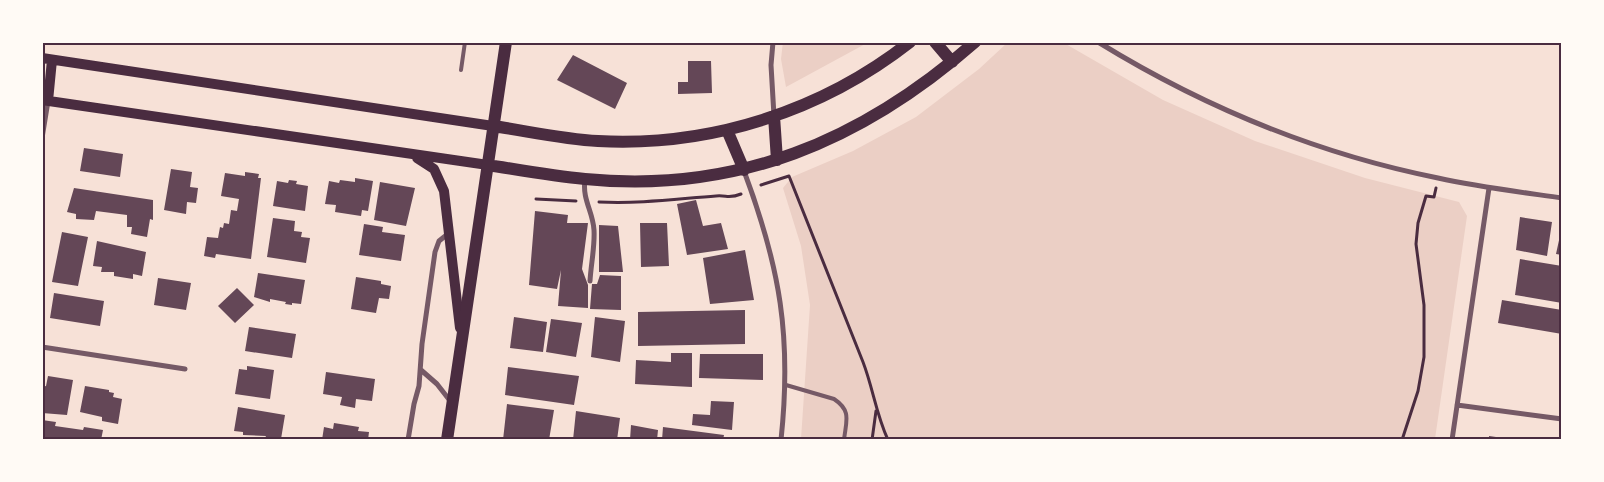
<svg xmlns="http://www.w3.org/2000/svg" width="1604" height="482" viewBox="0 0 1604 482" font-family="'Noto Sans',sans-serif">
<rect width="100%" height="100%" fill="#f7e1d7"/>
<path fill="#ebcfc5" d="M783 42H867V43L786 87 781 59Z
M1007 43H1064L1163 100 1255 141 1365 178 1459 202 1467 216 1435 439H801L810 305 801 246 783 188 792 177 853 151 916 117 979 69Z"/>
<path fill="#644757" d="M573 55 627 83 615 109 557 80Z
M688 61H711L712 93 678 94V82H688Z
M84 148 123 154 120 177 80 171Z
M171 169 192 172 190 187 198 188 196 203 187 202 186 214 164 210Z
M245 172 259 174 258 178H261L251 259 216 254 215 258 204 256 207 237 218 238 220 227 223 228 224 223 229 224 231 210 237 211 239 199 221 196 225 173 245 176Z
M355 178 373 181 368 211 362 210 361 216 335 212 336 205 325 204 329 181 339 183 340 180 355 182Z
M289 180 297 181 296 184 308 186 305 211 273 206 277 181 288 183Z
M380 182 415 188 406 226 374 220Z
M74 188 153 200V220L150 219 147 237 131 234 132 227H127V215L96 211 94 220 76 219V214L67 212Z
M696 200 703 226 721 223 728 249 687 255 677 204Z
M535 211 568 215 567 223H588L582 269 588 285V308L558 306 561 270 557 289 529 285Z
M1520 217 1552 222 1547 256 1516 250Z
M273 218 295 221 294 231 302 232 301 237 310 238 306 263 267 257Z
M640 223H667L669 266 641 267Z
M364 224 383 227 382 232 405 235 401 261 359 255Z
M599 225 618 226 623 272H599Z
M1561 231H1562V255L1556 254Z
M62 232 88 237 78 286 52 282Z
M97 241 146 252 142 276 133 274V279L114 276V272H101L102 267 93 266Z
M745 250 754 300 710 304 703 258Z
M1520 259 1562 266V303L1515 295Z
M258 273 305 280 301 304 292 303V305L285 304 286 302 270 299V302L254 297Z
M600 275 621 276V310L590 309 592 284H597Z
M356 277 381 281V284L391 286 389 299 379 298 376 313 351 309Z
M158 278 191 283 186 310 154 305Z
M237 288 254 305 235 323 218 306Z
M54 293 104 301 100 326 50 318Z
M1502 300 1562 310V334L1498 323Z
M745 310V344L638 346V312Z
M514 317 547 322 543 352 510 348Z
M595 317 625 321 620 362 591 357Z
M551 319 582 323 576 357 546 352Z
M249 327 296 334 292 358 245 351Z
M671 353H692V387L635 384 636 360 671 362Z
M700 354H763V380L699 378Z
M247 366 274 370 270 399 235 394 239 369 247 370Z
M508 367 579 376 574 405 505 395Z
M326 372 375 379 372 401 356 399 355 408 340 405 342 397 323 394Z
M48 376 73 380 67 415 42 413V387L46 386Z
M85 386 109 390V392L114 393 113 397 122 399 118 424 102 421V417L80 412Z
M711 401 734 402 732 430 692 425 693 414 710 415Z
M507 404 554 410 549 440H503Z
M238 407 285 415 281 439 265 438 266 436 243 435V432L234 431Z
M576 411 620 418 617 440H573Z
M42 420 56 422 55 426 83 430 84 427 103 430 101 440H42Z
M334 423 359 427 358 431 369 432 368 440H322L324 427 333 429Z
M631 425 658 430 657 440H630Z
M663 427 724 435 723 440H662Z
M1489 436 1503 438V440H1489Z"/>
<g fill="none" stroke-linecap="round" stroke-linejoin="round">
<path stroke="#4a2c40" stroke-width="3" d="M761 185 789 176 863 362C873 388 876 414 888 440
M536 199 576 201
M599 202C639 204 676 199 716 196 727 195 729 199 741 194
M872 440 876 411
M1402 440 1418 391 1424 357V305L1416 244 1418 223 1426 196 1434 197 1436 188"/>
<path stroke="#755966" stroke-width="4" d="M461 70 465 42
M786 385 834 399C852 411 846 421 844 440"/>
<path stroke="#755966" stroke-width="5" d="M773 42 771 65 774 116
M1098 42C1202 106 1318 154 1438 178 1479 187 1520 192 1562 198
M42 138 48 101
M744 171C780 267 792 337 781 440
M585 180C582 199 593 212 594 230 595 246 591 264 590 281
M42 347 185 369
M421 370 437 384 451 402
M1457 405 1562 419
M408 440 414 404 419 386 422 344 435 252 439 241 449 233
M1452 440 1489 188"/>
<path stroke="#4a2c40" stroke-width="10" d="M42 58 493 126
M42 100 488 165
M48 101 52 60
M417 158 434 169 444 191 460 328"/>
<path stroke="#4a2c40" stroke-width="12" d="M935 42 952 62
M774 116 777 160
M493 126C527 131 563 139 598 141 711 147 822 111 910 42
M727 130 744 170
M488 165C520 170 553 176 585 179 737 194 862 141 975 42
M447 440 506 42"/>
</g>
<rect width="1604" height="482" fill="none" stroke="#fffaf5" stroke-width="88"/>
<rect x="44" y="44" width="1516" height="394" fill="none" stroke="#4a2c40" stroke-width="2"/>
</svg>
